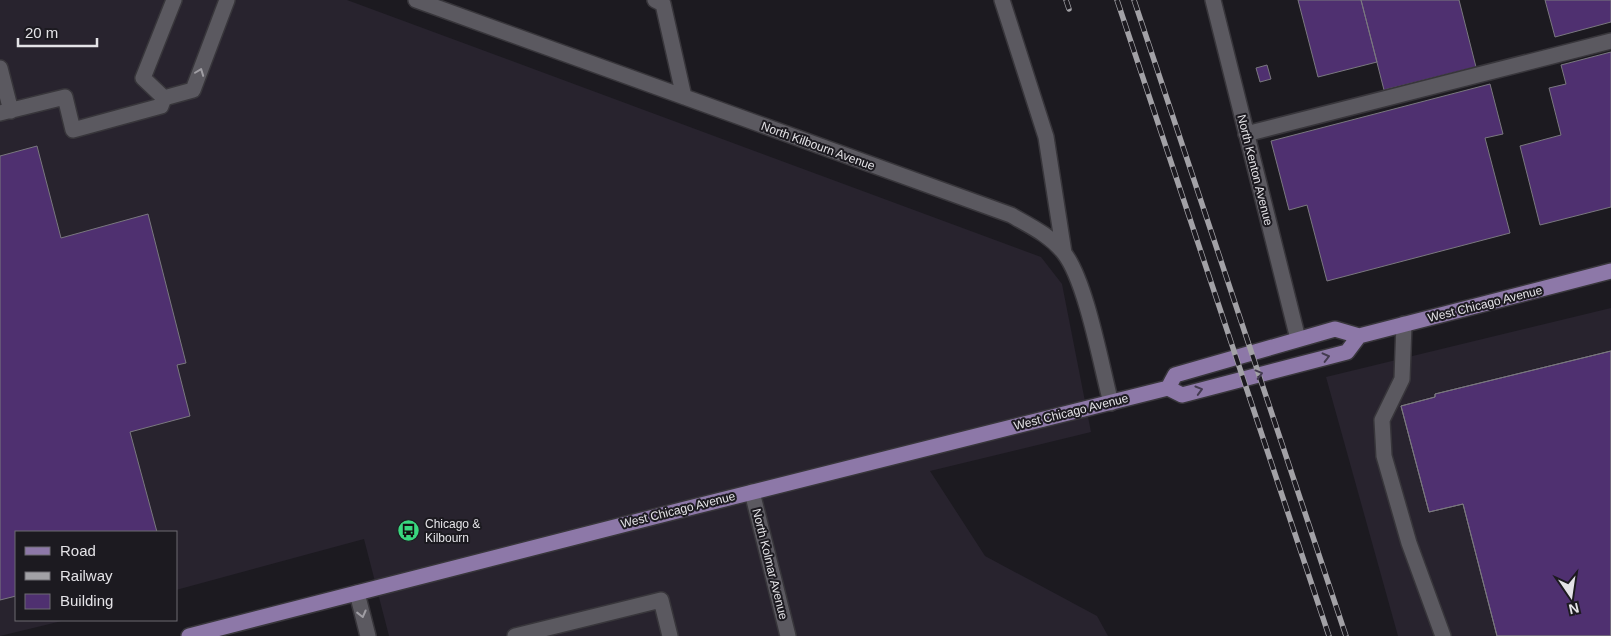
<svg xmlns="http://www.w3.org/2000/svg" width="1611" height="636" viewBox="0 0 1611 636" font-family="Helvetica,sans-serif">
<rect width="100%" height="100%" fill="#1c1a20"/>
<path fill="#28232e" d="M0 0H347L1041 257 1062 284 1091 432 930 471 985 556 1097 616 1108 636H389L364 539 176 590V532H16V620H66L0 636Z
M1611 308V636H1398L1326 377Z"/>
<path fill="#4f3070" stroke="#7a787f" d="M1298 0H1361L1377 62 1318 77Z
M1361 0H1459L1476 67 1384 90Z
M1545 0H1611V22L1555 37Z
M1611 52V207L1540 225 1520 146 1561 135 1549 88 1566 84 1561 65Z
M1267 65 1271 79 1260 82 1256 68Z
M1490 84 1503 134 1485 138 1510 233 1327 281 1307 205 1289 210 1271 141Z
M37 146 61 238 148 214 186 363 177 365 190 416 130 432 157 532H16V596L0 600V156Z
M1611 351V636H1497L1463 504 1429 512 1401 406 1435 397V394Z
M1611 351V636H1497L1463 504 1429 512 1401 406 1435 397V394Z"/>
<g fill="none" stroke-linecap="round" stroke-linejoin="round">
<defs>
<path id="minor" d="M416 0 1011 215C1030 226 1050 235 1064 253 1086 281 1101 365 1111 403
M655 0 663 4 684 97
M1002 0 1046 137 1064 253
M1213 0 1298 339
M0 68 11 111
M164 98 193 90 227 0
M164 98 143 78 174 0
M0 113 65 97 73 130 161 106 164 98
M1246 134 1611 41
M1404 324 1402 379 1382 420 1384 456 1409 543 1443 636
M752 492 788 636
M357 593 368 636
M515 636 661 600 670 636"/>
<path id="major" d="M1168 388 1175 375 1335 329 1359 336 1611 271
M189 636 685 509 1168 388 1182 395 1347 352 1359 336"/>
</defs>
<use href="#minor" stroke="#38363b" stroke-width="18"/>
<use href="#major" stroke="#38363b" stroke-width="18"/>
<use href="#minor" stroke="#5b5960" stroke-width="15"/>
<use href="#major" stroke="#8d78a8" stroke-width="15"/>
<defs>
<path id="rail" d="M1066 0 1069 9
M1117 0 1329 636
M1134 0 1346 636"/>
</defs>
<use href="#rail" stroke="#a2a1a6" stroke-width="5.5"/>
<use href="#rail" stroke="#1c1a20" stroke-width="4" stroke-dasharray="11" stroke-linecap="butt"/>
</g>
<defs><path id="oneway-chevron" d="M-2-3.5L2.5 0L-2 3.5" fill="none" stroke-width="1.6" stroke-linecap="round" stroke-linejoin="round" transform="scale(1.25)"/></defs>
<g stroke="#a09ea4">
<use href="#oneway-chevron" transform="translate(200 72) rotate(-69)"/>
<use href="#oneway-chevron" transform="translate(362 614) rotate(76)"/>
</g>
<g stroke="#443b50">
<use href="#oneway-chevron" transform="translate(1326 357) rotate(-14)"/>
<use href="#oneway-chevron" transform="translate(1259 374) rotate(-15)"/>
<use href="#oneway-chevron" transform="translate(1199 390) rotate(-16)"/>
</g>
<defs>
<symbol id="bus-disc" viewBox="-11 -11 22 22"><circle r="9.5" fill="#39d87f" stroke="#1c1a20"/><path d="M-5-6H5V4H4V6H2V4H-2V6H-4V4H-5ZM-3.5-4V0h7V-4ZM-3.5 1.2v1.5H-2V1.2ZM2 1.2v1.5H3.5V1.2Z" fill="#111"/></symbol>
</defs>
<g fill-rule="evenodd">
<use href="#bus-disc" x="396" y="518" width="25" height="25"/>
</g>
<g text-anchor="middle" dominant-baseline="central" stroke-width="4" stroke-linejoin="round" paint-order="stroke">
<g font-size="12" fill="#e4e3e7" stroke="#1c1a20">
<text transform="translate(818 146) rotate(20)">North Kilbourn Avenue</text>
<text transform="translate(1255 170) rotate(76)">North Kenton Avenue</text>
<text transform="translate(1485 304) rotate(-14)">West Chicago Avenue</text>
<text transform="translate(1071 412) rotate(-14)">West Chicago Avenue</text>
<text transform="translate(678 510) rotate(-14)">West Chicago Avenue</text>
<text transform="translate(770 564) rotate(76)">North Kolmar Avenue</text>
</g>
<g font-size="12" fill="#e4e3e7" stroke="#1c1a20" text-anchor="start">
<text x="425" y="524">Chicago &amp;<tspan x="425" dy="14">Kilbourn</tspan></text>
</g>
</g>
<rect x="15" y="531" width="162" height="90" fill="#1c1a20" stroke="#6c6a70"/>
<rect x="25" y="547" width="25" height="8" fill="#8d78a8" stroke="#6c6a70"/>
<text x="60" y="556" font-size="15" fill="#e4e3e7">Road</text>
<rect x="25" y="572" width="25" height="8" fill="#a2a1a6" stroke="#6c6a70"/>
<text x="60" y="581" font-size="15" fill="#e4e3e7">Railway</text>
<rect x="25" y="594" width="25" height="15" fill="#4f3070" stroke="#6c6a70"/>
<text x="60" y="606" font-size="15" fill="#e4e3e7">Building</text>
<g transform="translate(1571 596) rotate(167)" stroke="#1c1a20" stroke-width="4" paint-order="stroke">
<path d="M0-4L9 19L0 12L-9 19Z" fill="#e4e3e7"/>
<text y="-8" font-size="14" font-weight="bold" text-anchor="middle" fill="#e4e3e7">N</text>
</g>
<path d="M18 38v8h79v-8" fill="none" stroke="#e4e3e7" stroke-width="2.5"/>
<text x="25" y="38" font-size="15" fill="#e4e3e7" stroke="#1c1a20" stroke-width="4" paint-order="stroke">20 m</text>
</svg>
